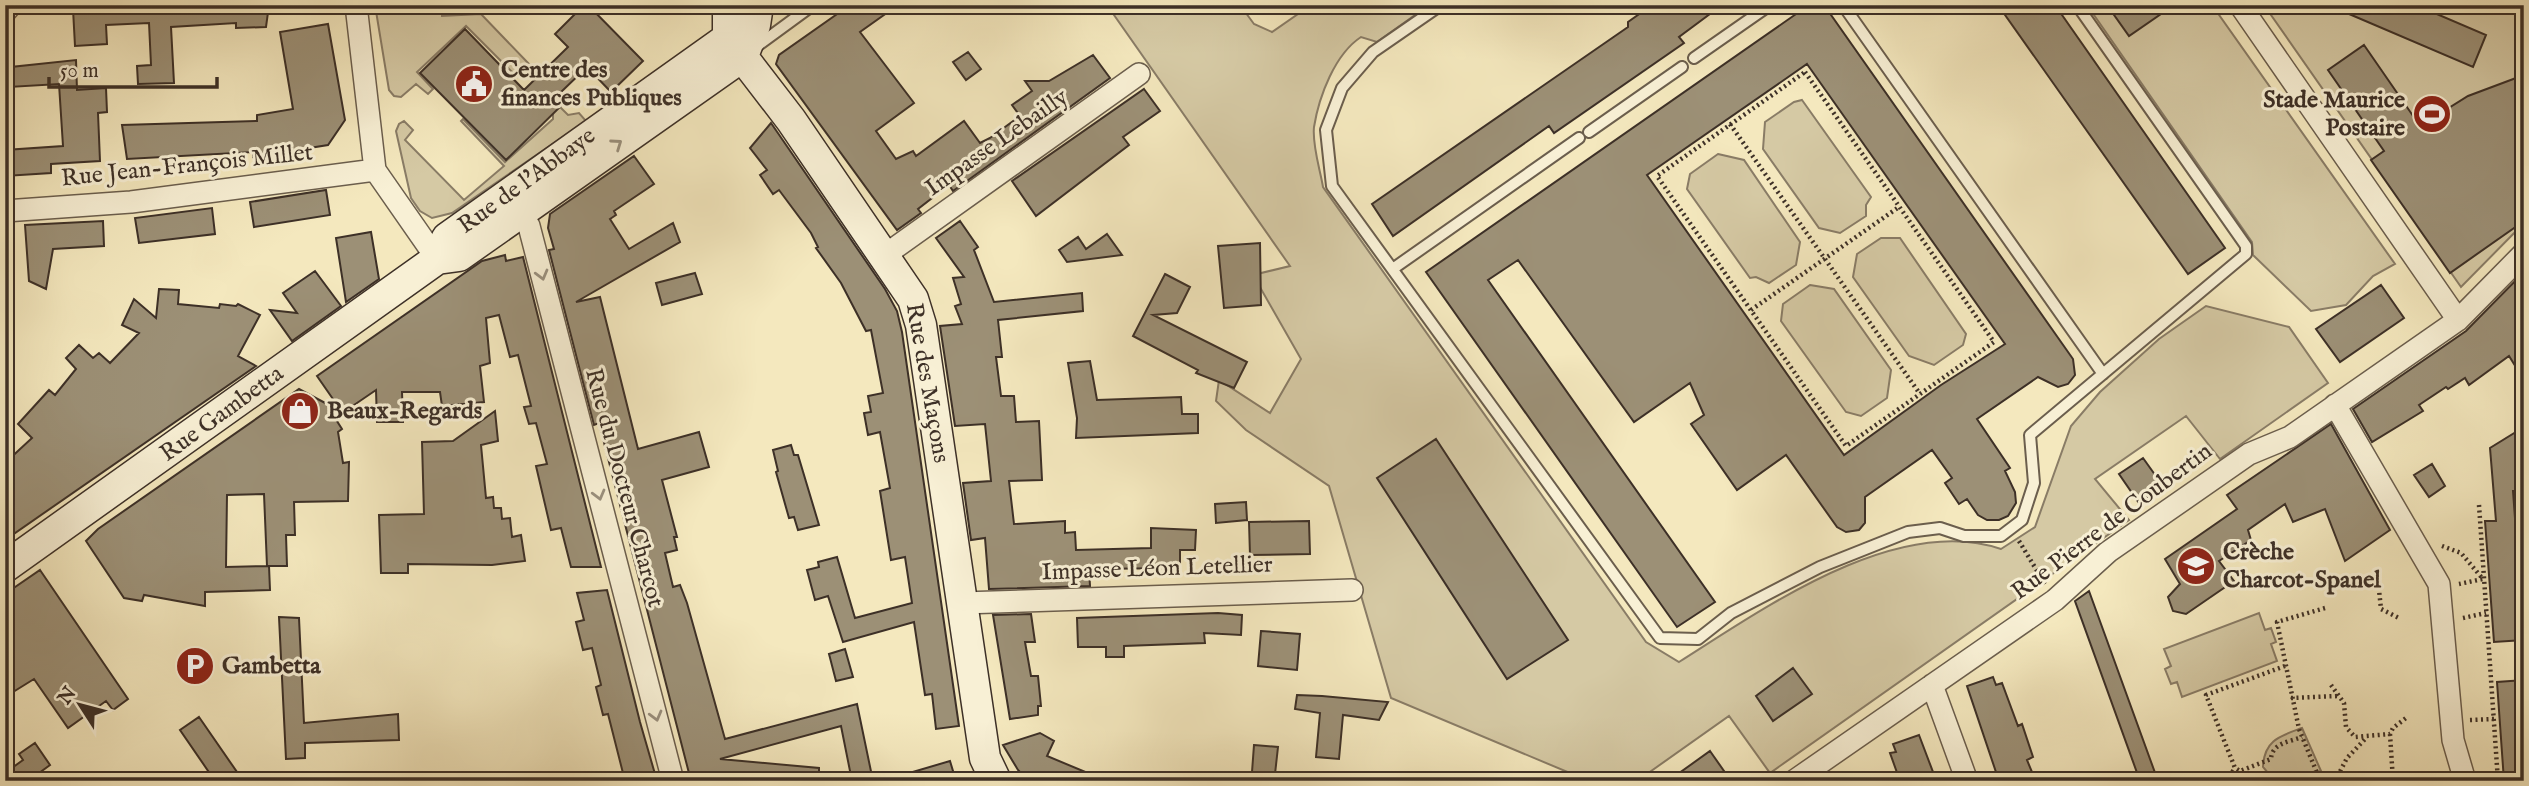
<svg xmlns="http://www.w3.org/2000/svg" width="2529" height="786" viewBox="0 0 2529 786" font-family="'IM FELL English',serif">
<rect width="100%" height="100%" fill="#f4e8be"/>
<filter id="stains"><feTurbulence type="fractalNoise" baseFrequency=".00286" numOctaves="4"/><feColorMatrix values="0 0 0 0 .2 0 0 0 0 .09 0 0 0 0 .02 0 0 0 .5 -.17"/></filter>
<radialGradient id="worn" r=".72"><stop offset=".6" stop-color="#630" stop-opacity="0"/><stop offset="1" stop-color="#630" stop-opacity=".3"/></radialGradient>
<path fill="#d5c9a4" stroke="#897c66" stroke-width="2" d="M375 5H442V16L481 14 530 65 517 77 466 26 417 72 433 89 428 94 416 84 401 97 394 96 389 90Z
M1107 5H1240L1254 24 1272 32 1311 5H1429L1377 42 1361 37C1335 54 1319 96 1314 127 1312 145 1320 169 1323 187L1646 642 1679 662C1763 609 1897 513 2001 549L2035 527 2071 426 2100 392 2159 339 2206 306 2289 327 2328 383 2220 459 2186 416 2095 479 2129 520 1770 773 1729 716 1637 781H1589L1391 698 1329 486 1246 430 1216 401 1219 380 1270 413 1301 359 1253 275 1290 266Z
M2087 5H2212L2395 264 2373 276 2346 305 2311 311 2253 255 2252 242Z
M2264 5H2524V223L2461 287Z
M553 100 568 115 579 113 586 121 452 213 432 218 420 211 411 198 396 131 399 124 404 121 413 130 405 140 464 200 504 166 461 121 463 119 505 162 553 119Z
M1802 100 1871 197 1866 205V216L1840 233 1819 228 1763 149 1765 122 1794 102Z
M1718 154 1744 160 1800 242 1796 265 1769 283 1756 277 1750 278 1687 189 1690 174Z
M1881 238H1900L1966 334 1963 345 1934 365 1909 356 1853 277 1857 254Z
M1810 285 1834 289 1891 370 1887 398 1861 416 1846 412 1781 321 1783 304Z
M2259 613 2265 630 2271 628 2276 642 2271 644 2277 661 2182 697 2177 682 2171 684 2165 669 2171 666 2164 649Z
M2302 728 2321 771 2293 781 2273 779 2263 767C2264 740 2280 736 2302 728Z"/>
<path fill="#9c9076" stroke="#3d3027" stroke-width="2" fill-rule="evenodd" d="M81 5H269L266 27 236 28V23L171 27 174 83 138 84 137 66 151 65 149 23 106 25 107 44 75 46 73 9H81Z
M584 5H588L643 61 611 92 587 67 560 93 567 100 506 160 420 73 465 29 524 90 568 47 555 34Z
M850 5H898L860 32 914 103 876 131 896 159 913 151 916 156 964 121 980 143 990 138 1020 116 1012 105 1032 91 1025 81H1049L1093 55 1110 78 953 191 949 185 918 209 921 213 897 230 776 64 779 55Z
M1652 5H1722L1679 37 1684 43 1554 133 1549 126 1393 236 1372 204 1628 27V22Z
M1809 5H1824L2073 359 2075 375 2068 384 2058 387 2038 377 1977 419 2010 468 2005 471 2015 492 2016 503 2008 516 1999 520H1987L1978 515 1967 499 1959 504 1945 483 1952 478 1932 450 1865 497V523L1859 530 1846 532 1837 527 1786 455 1737 490 1691 424 1704 415 1690 383 1634 422 1518 260 1488 280 1715 602 1677 627 1426 272ZM1807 64 2005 344 1941 385 1844 455 1647 175Z
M1998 5H2055L2225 248 2188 274Z
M2107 5H2174L2129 36Z
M2328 5H2427L2425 9 2486 35 2473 67Z
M328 24 345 120 328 145 253 157V152L127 159 122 125 257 121V115L293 109 280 32Z
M2364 45 2420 126 2468 96 2524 75V221L2450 273 2371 160 2384 151 2328 70Z
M968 52 981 69 966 80 953 62Z
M76 60 77 90 106 88 107 112 98 113 100 161 51 164V173L5 176V150L63 146 59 84 9 87 11 67Z
M1144 89 1160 111 1123 137 1129 145 1036 216 1012 181Z
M771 123 885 289 897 311 902 332 959 726 936 729 932 694 925 695 914 622 843 642 828 596 815 600 807 570 819 567 818 562 837 557 855 618 912 603 905 557 891 560 880 491 890 488 880 432 868 435 864 413 871 412 868 396 883 393 871 330 866 331 841 283 816 248 818 247 811 233 779 190 773 194 760 175 767 170 750 148Z
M634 156 654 184 614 211 616 215 610 219 629 249 673 223 680 242 576 302 600 297 638 449 699 432 709 467 662 480 677 537H674L677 550 665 553 673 587 680 585 687 603 725 739 857 704 873 781H852L841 726 720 759 819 768V781H691L599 423 594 425 549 250 554 249 548 228 550 214Z
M326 190 330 215 254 227 250 202Z
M212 208 215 234 139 243 135 218Z
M103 221 104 246 53 249 46 289 29 281 25 225Z
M960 221 978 247 974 250 994 302 1082 293 1083 311 998 320 1002 357H996L1001 396H1014L1016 422 1039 421 1042 480 1009 481 1014 524 1065 521V533L1075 532 1076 550 1151 548V528L1196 530 1195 550H1180V568L1089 569 1090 586 989 589 985 538 971 540 963 483 991 481 985 424 955 426 940 326 962 324 955 306 961 304 953 278 964 277 936 238Z
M371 232 379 279 346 302 336 238Z
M1107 234 1122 255 1067 262 1059 250 1078 237 1086 249Z
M1260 243 1261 305 1224 308 1218 246Z
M505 255 506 261 523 257 601 567H571L561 528 551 530 536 466 547 464 536 423 529 424 524 407 531 406 518 355 510 357 499 315 486 318 490 363 480 366 484 402 442 406 440 392H402L403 422H377L376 390 335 418 342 429 338 432 343 463 349 462 348 501 294 502 295 535H286L287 566H267L264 494 227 495 226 567 269 566 270 590 205 592V606L144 595 142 601 124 598 86 541 98 529 299 389 342 412 317 376 482 261Z
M315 271 341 306 292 341 270 310 297 313 283 293Z
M2524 272V380L2509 356 2469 385 2465 378 2448 389 2446 387 2419 405 2423 411 2372 442 2353 409 2466 331Z
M695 273 702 294 662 305 656 283Z
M1165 274 1190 287 1177 313 1153 315 1247 362 1234 388 1196 373 1198 370 1133 336Z
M2381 285 2404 318 2340 362 2316 329Z
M159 289 179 290 178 304 219 308 220 304 236 306 238 304 260 315 238 356 256 366 5 540V463L32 438 18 424 49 390 55 395 76 369 66 358 79 345 93 358 99 353 110 363 139 333 122 325 134 299 156 318Z
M1090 361 1097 400 1181 397 1182 414H1198V433L1076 438 1077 418 1068 363Z
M495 411 498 441 481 445 486 498 493 497 494 508H501L502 519 510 518 512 537 521 535 525 561 492 565 408 564V573H381L379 515 424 514 422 442 453 441Z
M2331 424 2390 530 2345 561 2325 509 2293 522 2285 504 2248 530 2251 540 2219 561 2234 581 2186 614 2173 611 2168 597 2180 584 2165 559 2237 509 2227 495Z
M2524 427V491H2513L2524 640 2494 642 2485 521H2496L2490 448Z
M1436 439 1568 640 1507 679 1377 478Z
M791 445 794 455H798L819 525 798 530 794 517 789 518 776 472 778 471 773 450Z
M2143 458 2163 486 2139 503 2119 474Z
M2432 464 2445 486 2429 497 2414 475Z
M1246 502 1247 520 1216 523 1215 504Z
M1309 521 1310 554 1250 555 1249 522Z
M40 570 128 699 113 710 106 701 68 728 34 679 5 697V594Z
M607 590 640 722 657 781H625L608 714 603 715 596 687 601 685 592 648 583 650 576 622 584 620 577 593Z
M2089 591 2158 781H2140L2075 601Z
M1218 613 1242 615 1241 635 1204 633 1205 643 1124 646V657H1106V647H1078L1077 618Z
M1031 614 1035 642H1025L1031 676H1038L1041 706H1038V715L1010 719 993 615Z
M279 617 299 618 304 723 398 714 399 740 305 743V758L286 759Z
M1261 631 1300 634 1297 670 1258 666Z
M845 649 853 677 836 681 829 654Z
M1793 668 1812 694 1773 721 1756 696Z
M1993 677 1996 685 2002 683 2018 726 2022 724 2033 757 2027 760 2034 777 2021 781H1999L1967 686Z
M2524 680V781H2504L2497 682Z
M1297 695 1322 696 1388 702 1379 720 1343 715 1339 759 1316 757 1320 713 1295 709Z
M199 717 237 772 240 781H215L180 730Z
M1040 733 1054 741 1047 756 1107 781H1029L1018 770 1003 745Z
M1919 735 1933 772 1910 781H1900L1890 753 1896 752 1893 744Z
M35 743 50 765 28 781H5V773L23 760 19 754Z
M1254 745 1278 747 1275 774 1252 772Z
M1710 751 1731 781H1668Z
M950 761 956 781H899V776Z"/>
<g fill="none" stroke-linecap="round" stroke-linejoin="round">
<defs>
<path id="service" d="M1441 5 1373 52 1342 88 1326 130 1332 186 1660 638 1698 639 1731 613 1820 567 1908 532 1940 528 1964 536H2001L2022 520 2034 483 2030 435 2246 254V246L2077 5
M1843 5 2103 374
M753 49 813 5
M1694 58 1770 5
M1589 132 1682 67
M1394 268 1579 138"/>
<path id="minor" d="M356 5 375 170 437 259
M2240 5 2458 320
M5 12 11 5
M5 211 131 202 375 170
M520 211 529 226 673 781
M885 255 1139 74
M2335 405 2439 584 2453 740 2465 781
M962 603 1352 590
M1932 685 1967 781
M1794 781 2055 600 2108 552 2249 454 2290 437 2458 320 2524 253"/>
<path id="secondary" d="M728 5V38
M728 38 791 120 913 299 921 325 985 758 996 781
M437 259 459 256 743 56 755 25 758 5
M5 567 437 259 447 238 728 38"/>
</defs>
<use href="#service" stroke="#6b5e4d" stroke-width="14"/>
<use href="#minor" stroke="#6b5e4d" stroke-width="24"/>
<use href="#secondary" stroke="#3d3027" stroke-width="33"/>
<path stroke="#3d3027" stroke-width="4.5" stroke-dasharray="2 3.5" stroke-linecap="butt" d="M1805 72 1994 342 1846 446 1657 176Z
M1730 124 1920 394
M1751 310 1899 207
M2479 505 2498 781
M2019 541 2045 584
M2442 546 2461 553 2483 579 2459 584
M2377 571 2381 609 2399 618
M2325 608 2277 622 2299 729 2317 773 2331 781
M2463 618 2486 613
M2285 666 2206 695 2235 768 2240 771 2271 759C2272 743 2289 742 2302 737
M2331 685 2344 703 2346 727 2355 737 2390 734 2393 728 2406 718
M2291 698 2338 696
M2470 720 2494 719
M2390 734 2393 781
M2226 781 2235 768
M2335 781 2347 758 2367 737"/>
<use href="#service" stroke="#f8f0d5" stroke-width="10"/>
<use href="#minor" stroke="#f8f0d5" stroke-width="21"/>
<use href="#secondary" stroke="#f8f0d5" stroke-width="30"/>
</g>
<defs><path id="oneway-chevron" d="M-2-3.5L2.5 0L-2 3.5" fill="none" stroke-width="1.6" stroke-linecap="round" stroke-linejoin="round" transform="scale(1.75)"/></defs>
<g stroke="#9a907e">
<use href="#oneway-chevron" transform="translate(617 144) rotate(-35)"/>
<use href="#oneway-chevron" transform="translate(542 275) rotate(75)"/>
<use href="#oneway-chevron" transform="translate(599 495) rotate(75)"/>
<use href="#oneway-chevron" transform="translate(656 716) rotate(75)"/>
</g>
<defs>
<symbol id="civic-disc" viewBox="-11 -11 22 22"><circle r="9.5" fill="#8f2418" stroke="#f8f0d5"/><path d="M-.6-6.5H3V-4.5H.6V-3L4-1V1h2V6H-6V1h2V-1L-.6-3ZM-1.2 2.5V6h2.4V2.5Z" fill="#fff"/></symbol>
<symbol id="stadium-disc" viewBox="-11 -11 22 22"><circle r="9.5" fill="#8f2418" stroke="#f8f0d5"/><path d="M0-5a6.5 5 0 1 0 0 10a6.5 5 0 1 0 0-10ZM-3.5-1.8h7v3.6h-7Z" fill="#fff"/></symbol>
<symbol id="shop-disc" viewBox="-11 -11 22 22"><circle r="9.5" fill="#8f2418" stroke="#f8f0d5"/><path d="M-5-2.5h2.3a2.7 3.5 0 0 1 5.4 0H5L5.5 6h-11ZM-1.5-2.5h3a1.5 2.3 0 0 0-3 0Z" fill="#fff"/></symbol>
<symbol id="school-disc" viewBox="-11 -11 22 22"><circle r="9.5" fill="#8f2418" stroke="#f8f0d5"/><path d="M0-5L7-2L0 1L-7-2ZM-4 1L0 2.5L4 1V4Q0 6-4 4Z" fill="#fff"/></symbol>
<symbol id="parking-disc" viewBox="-11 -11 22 22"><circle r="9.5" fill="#8f2418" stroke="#f8f0d5"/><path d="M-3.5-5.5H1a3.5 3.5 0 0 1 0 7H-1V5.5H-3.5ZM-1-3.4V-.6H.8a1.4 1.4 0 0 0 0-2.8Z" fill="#fff"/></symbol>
</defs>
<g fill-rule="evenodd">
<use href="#civic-disc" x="452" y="62" width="44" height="44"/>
<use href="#stadium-disc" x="2410" y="92" width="44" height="44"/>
<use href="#shop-disc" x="278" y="389" width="44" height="44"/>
<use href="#school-disc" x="2174" y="544" width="44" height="44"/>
<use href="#parking-disc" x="173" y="644" width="44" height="44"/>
</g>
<g text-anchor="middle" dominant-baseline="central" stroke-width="6" stroke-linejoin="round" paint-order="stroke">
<g font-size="24" font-weight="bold" fill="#3d3027" stroke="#f8f0d5" text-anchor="start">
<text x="501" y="70">Centre des<tspan x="501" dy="28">finances Publiques</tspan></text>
<text x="2405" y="100" text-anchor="end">Stade Maurice<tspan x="2405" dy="28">Postaire</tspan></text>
<text x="327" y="411">Beaux-Regards</text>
<text x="2223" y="552">Crèche<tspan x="2223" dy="28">Charcot-Spanel</tspan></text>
<text x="222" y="666">Gambetta</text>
</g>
<g font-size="24" fill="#3d3027" stroke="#f8f0d5">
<text transform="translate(997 143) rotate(-35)">Impasse Lebailly</text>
<text transform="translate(187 166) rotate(-6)">Rue Jean-François Millet</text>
<text transform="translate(527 181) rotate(-36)">Rue de l'Abbaye</text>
<text transform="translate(927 383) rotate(80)">Rue des Maçons</text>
<text transform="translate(222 414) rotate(-36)">Rue Gambetta</text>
<text transform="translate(624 488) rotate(75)">Rue du Docteur Charcot</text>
<text transform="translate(2112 522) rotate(-37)">Rue Pierre de Coubertin</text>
<text transform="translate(1157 569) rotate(-2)">Impasse Léon Letellier</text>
</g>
</g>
<rect width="2529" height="786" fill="none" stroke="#f4e8be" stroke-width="28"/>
<rect x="7" y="7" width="2515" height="772" fill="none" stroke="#3d3027" stroke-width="3.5"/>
<rect x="14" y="14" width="2501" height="758" fill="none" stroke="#3d3027" stroke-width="2"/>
<g transform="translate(80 705) rotate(306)" stroke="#f8f0d5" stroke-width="5" paint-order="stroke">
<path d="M0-5L12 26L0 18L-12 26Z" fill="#3d3027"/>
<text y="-10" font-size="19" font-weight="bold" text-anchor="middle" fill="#3d3027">N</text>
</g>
<path d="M49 77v10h168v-10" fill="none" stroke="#3d3027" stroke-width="3.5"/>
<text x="60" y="77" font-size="21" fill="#3d3027" stroke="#f8f0d5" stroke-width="5" paint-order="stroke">50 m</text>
<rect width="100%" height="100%" filter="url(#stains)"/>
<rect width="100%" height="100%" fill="url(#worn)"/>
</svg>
